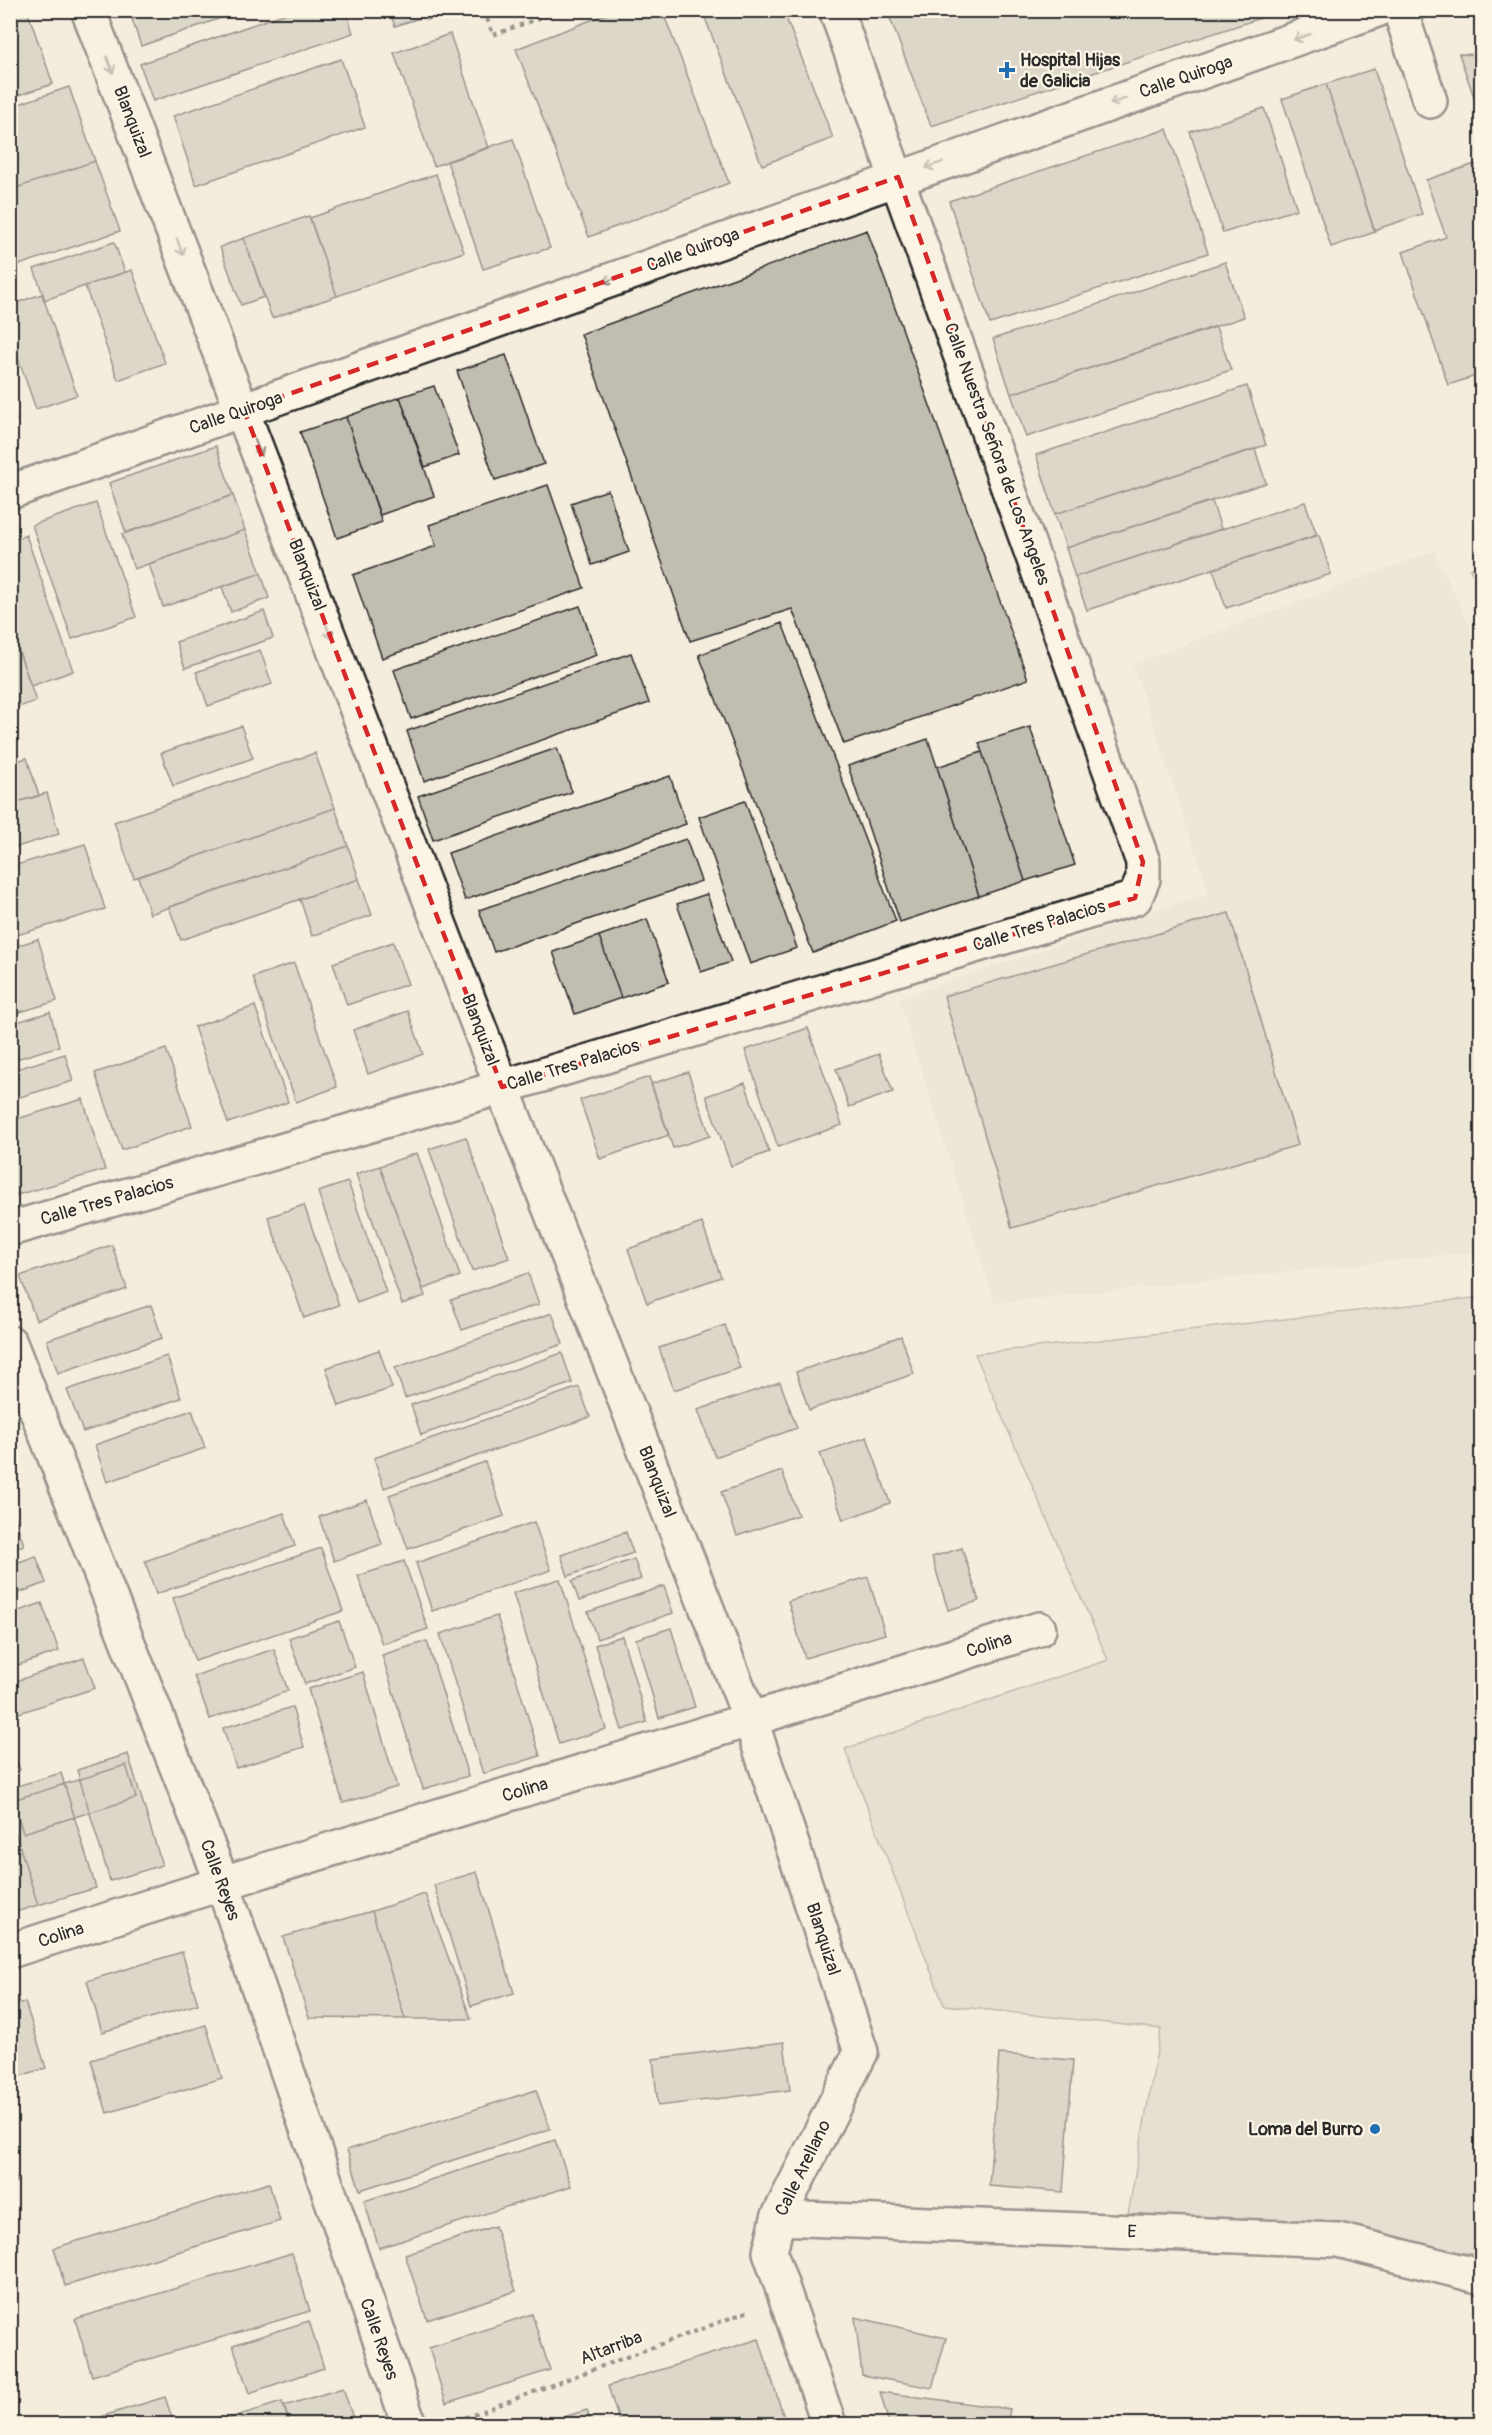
<svg xmlns="http://www.w3.org/2000/svg" width="1492" height="2435" viewBox="0 0 1492 2435" font-family="Pangolin,sans-serif">
<rect width="100%" height="100%" fill="#f4edde"/>
<filter id="ink" filterUnits="userSpaceOnUse"><feTurbulence type="fractalNoise" baseFrequency=".0167" numOctaves="2"/><feDisplacementMap in="SourceGraphic" scale="12" xChannelSelector="R" yChannelSelector="G"/><feConvolveMatrix kernelMatrix="1 2 1 2 8 2 1 2 1" color-interpolation-filters="sRGB"/></filter>
<g filter="url(#ink)">
<path fill="#e5dfd0" d="M1434 551 1481 650V1251L995 1303 899 999 1209 893 1133 664Z"/>
<path fill="#d6d1c4" stroke="#807e78" stroke-width="1.5" d="M1481 564V592L1470 569Z
M1481 1297V2255L1128 2214 1161 2029 944 2005 845 1749 1108 1660 975 1354Z"/>
<path fill="#c2bdb1" stroke="#2b2b2b" stroke-width="1.5" d="M16 10H27L53 84 10 98V12Z
M129 10H244L141 46Z
M295 10H346L353 33 153 101 140 64Z
M389 10H424L426 16 395 26Z
M424 10H454L427 20Z
M617 10H662L729 183 589 237 516 49Z
M702 10H783L833 138 762 165Z
M895 10H1285L931 126 888 13Z
M450 34 489 148 434 166 394 53Z
M1459 54 1482 55V120Z
M341 59 365 127 196 185 173 116Z
M1374 69 1422 214 1374 230 1326 84Z
M1326 84 1375 232 1331 247 1282 99Z
M69 87 95 161 10 190V107Z
M1264 108 1297 209 1223 233 1190 132Z
M1167 129 1208 253 990 324 949 201Z
M513 139 550 248 483 269 447 161Z
M95 161 120 231 10 268V190Z
M1475 164 1482 182V374L1448 385 1403 252 1446 237 1426 180Z
M436 174 464 252 337 296 310 218Z
M309 216 337 296 272 318 244 238Z
M867 230 1028 679 844 744 792 609 690 641 581 334Z
M244 238 264 297 241 305 220 247Z
M114 242 125 272 45 300 34 269Z
M1225 262 1244 317 1011 394 993 339Z
M132 270 165 363 118 380 85 286Z
M42 294 77 395 36 409 10 335V305Z
M1216 327 1231 370 1026 437 1011 394Z
M506 355 544 464 495 480 457 371Z
M434 386 459 455 425 467 400 397Z
M1247 386 1266 445 1055 514 1036 455Z
M400 397 434 496 380 515 346 417Z
M10 403 16 420 10 422Z
M346 417 382 522 337 538 300 432Z
M216 446 233 495 126 533 109 483Z
M1255 449 1266 483 1066 548 1055 514Z
M548 485 584 588 382 658 353 575 436 546 429 525Z
M608 490 629 552 592 565 571 503Z
M233 495 245 530 134 569 122 534Z
M1212 501 1221 529 1075 577 1066 548Z
M1305 502 1317 535 1087 610 1075 577Z
M96 503 136 617 72 639 32 525Z
M245 530 261 573 163 607 149 564Z
M26 535 73 671 31 686 10 626V541Z
M1319 535 1331 574 1226 608 1213 569Z
M261 573 269 598 231 612 222 587Z
M580 606 597 655 411 719 394 670Z
M264 611 273 638 185 668 176 642Z
M782 623 896 921 813 953 699 655Z
M10 626 36 701 10 710Z
M260 650 272 684 208 706 196 672Z
M631 653 649 703 424 781 407 731Z
M241 726 253 758 173 786 161 753Z
M1030 727 1075 865 1025 881 979 743Z
M928 739 979 896 900 922 848 766Z
M557 748 572 792 433 840 418 796Z
M982 752 1025 881 979 896 937 767Z
M315 753 335 808 134 878 114 822Z
M27 758 39 796 10 804V763Z
M670 776 686 824 465 900 448 853Z
M47 793 59 834 10 849V804Z
M745 801 797 948 750 964 699 817Z
M335 808 348 846 150 914 138 877Z
M686 839 701 881 494 952 479 910Z
M85 844 105 909 10 937V867Z
M348 846 359 879 181 940 169 907Z
M359 879 372 915 312 936 300 899Z
M707 894 731 962 701 972 677 904Z
M1229 913 1298 1145 1012 1228 944 996Z
M647 919 669 982 621 998 599 936Z
M599 936 621 998 575 1014 553 952Z
M38 939 57 1001 10 1015V948Z
M393 942 408 984 347 1005 333 963Z
M294 963 337 1087 296 1102 253 977Z
M255 1006 288 1102 228 1123 194 1027Z
M408 1011 423 1054 368 1074 353 1030Z
M50 1012 59 1046 10 1061V1024Z
M808 1028 842 1125 778 1147 745 1050Z
M166 1049 192 1126 122 1150 95 1073Z
M65 1054 73 1081 10 1100V1071Z
M879 1054 893 1092 849 1107 836 1069Z
M688 1072 710 1136 673 1148 651 1084Z
M649 1077 669 1135 600 1159 580 1100Z
M745 1083 769 1152 731 1166 706 1096Z
M83 1099 105 1170 10 1197V1121Z
M466 1137 509 1258 472 1271 429 1149Z
M417 1153 460 1276 423 1289 380 1166Z
M380 1166 425 1296 402 1304 356 1174Z
M348 1182 386 1292 357 1303 318 1192Z
M304 1205 339 1305 304 1318 268 1217Z
M702 1223 721 1277 647 1303 628 1249Z
M112 1245 127 1289 36 1320 20 1276Z
M528 1273 539 1304 462 1330 451 1300Z
M151 1305 162 1338 58 1373 47 1340Z
M552 1313 563 1344 405 1398 395 1368Z
M725 1325 740 1368 674 1390 659 1348Z
M901 1336 914 1374 809 1410 796 1372Z
M379 1350 392 1388 339 1406 326 1368Z
M562 1353 572 1383 421 1435 411 1405Z
M167 1356 181 1398 83 1432 67 1390Z
M780 1382 797 1428 715 1457 698 1410Z
M579 1387 590 1417 384 1488 374 1458Z
M192 1410 205 1448 107 1482 95 1445Z
M867 1437 890 1503 843 1520 820 1453Z
M485 1462 504 1516 408 1549 389 1495Z
M782 1471 798 1515 737 1536 721 1492Z
M367 1500 382 1544 334 1561 319 1517Z
M13 1512 24 1545 10 1550V1513Z
M284 1513 295 1546 156 1594 145 1561Z
M534 1522 551 1570 432 1611 416 1563Z
M626 1532 633 1553 568 1576 561 1555Z
M321 1548 343 1611 195 1661 173 1598Z
M962 1548 979 1601 948 1610 932 1557Z
M36 1556 46 1583 10 1596V1565Z
M634 1559 641 1579 579 1601 572 1581Z
M404 1561 428 1629 382 1644 358 1576Z
M868 1577 885 1634 805 1658 788 1601Z
M560 1579 606 1729 559 1744 513 1593Z
M664 1586 673 1613 597 1639 588 1612Z
M42 1603 59 1651 10 1668V1614Z
M497 1616 540 1756 483 1774 440 1634Z
M339 1621 355 1667 305 1684 289 1638Z
M671 1628 695 1707 659 1718 636 1639Z
M622 1636 647 1722 622 1730 595 1645Z
M427 1641 468 1776 423 1789 382 1655Z
M274 1649 288 1691 210 1719 194 1676Z
M84 1658 95 1688 10 1716V1683Z
M363 1672 397 1787 343 1803 308 1689Z
M292 1707 304 1747 236 1768 223 1728Z
M10 1744 20 1770 10 1773Z
M128 1754 162 1865 110 1881 77 1770Z
M126 1765 136 1798 23 1833 13 1800Z
M61 1773 96 1888 38 1905 10 1816V1788Z
M10 1816 38 1905 10 1914Z
M477 1872 514 1993 471 2006 434 1885Z
M425 1894 471 2019H405L372 1911Z
M372 1911 405 2019 309 2018 283 1937Z
M182 1952 198 2004 102 2032 87 1981Z
M25 2002 46 2068 10 2079V2006Z
M206 2025 222 2078 107 2113 91 2060Z
M784 2042 790 2090 658 2106 653 2059Z
M999 2054 1073 2060 1063 2192 989 2186Z
M536 2090 550 2129 360 2190 347 2150Z
M555 2140 571 2186 379 2248 364 2201Z
M10 2160 17 2182 10 2184Z
M269 2183 280 2221 65 2286 54 2248Z
M495 2226 516 2291 427 2320 405 2255Z
M292 2253 310 2311 92 2376 75 2319Z
M532 2314 550 2370 446 2403 429 2348Z
M855 2317 946 2338 932 2388 862 2375Z
M309 2321 324 2368 249 2393 233 2345Z
M759 2339 786 2424H620L608 2386Z
M343 2388 355 2424H290L284 2406Z
M880 2392 1010 2409 1007 2424H889Z
M165 2397 174 2424H106L103 2416Z
M282 2402 290 2424H210Z
M587 2410 591 2424H540Z
M1073 2420 1092 2424H1072Z"/>
<g fill="none" stroke-linecap="round" stroke-linejoin="round">
<defs>
<path id="minor" d="M88 10 502 1087 751 1721 861 2052 778 2218 770 2252 829 2424
M1400 10 1430 101
M10 492 1377 10
M10 1229 502 1087 1135 898 1143 879V862L836 10
M10 1343 222 1882 409 2424
M10 1951C352 1840 697 1738 1039 1629
M778 2218 1338 2240 1482 2277"/>
</defs>
<use href="#minor" stroke="#2b2b2b" stroke-width="38"/>
<path stroke="#2b2b2b" stroke-width="4" stroke-dasharray="4.5 4.5" stroke-linecap="butt" d="M484 10 493 35 562 10
M448 2424 749 2311"/>
<use href="#minor" stroke="#fcf5e5" stroke-width="33"/>
</g>
<defs><path id="oneway-shaft" d="M-6 0H5M1.5-3L5.5 0L1.5 3" fill="none" stroke-width="1.6" stroke-linecap="round" stroke-linejoin="round" transform="scale(1.5)"/></defs>
<g stroke="#949088">
<use href="#oneway-shaft" transform="translate(1302 37) rotate(161)"/>
<use href="#oneway-shaft" transform="translate(110 65) rotate(69)"/>
<use href="#oneway-shaft" transform="translate(1118 101) rotate(161)"/>
<use href="#oneway-shaft" transform="translate(934 165) rotate(161)"/>
<use href="#oneway-shaft" transform="translate(180 247) rotate(69)"/>
<use href="#oneway-shaft" transform="translate(612 279) rotate(160)"/>
<use href="#oneway-shaft" transform="translate(258 448) rotate(69)"/>
<use href="#oneway-shaft" transform="translate(328 630) rotate(69)"/>
</g>
</g>
<path d="M0 0H1492V2435H0ZM898 177 1143 862 1135 898 502 1087 244 410Z" fill="#f4edde" fill-opacity=".55" fill-rule="evenodd"/>
<path fill="none" stroke="#d62828" stroke-width="4.5" stroke-dasharray="12 8" stroke-linejoin="round" d="M898 177 1143 862 1135 898 502 1087 244 410Z"/>
<g fill="#1f6fb2" stroke="#fcf5e5" stroke-width="2">
<path d="M1004 61h6v6h6v6h-6v6h-6v-6h-6v-6h6z"/>
<circle cx="1375" cy="2129" r="6"/>
</g>
<g text-anchor="middle" dominant-baseline="central" stroke-width="4.5" stroke-linejoin="round" paint-order="stroke">
<g font-size="18" font-weight="bold" fill="#2b2b2b" stroke="#fcf5e5" text-anchor="start">
<text x="1020" y="60">Hospital Hijas<tspan x="1020" dy="21">de Galicia</tspan></text>
<text x="1363" y="2129" text-anchor="end">Loma del Burro</text>
</g>
<g font-size="18" fill="#2b2b2b" stroke="#fcf5e5">
<text transform="translate(1186 77) rotate(-19)">Calle Quiroga</text>
<text transform="translate(132 122) rotate(69)">Blanquizal</text>
<text transform="translate(693 250) rotate(-20)">Calle Quiroga</text>
<text transform="translate(236 413) rotate(-19)">Calle Quiroga</text>
<text transform="translate(997 454) rotate(70)">Calle Nuestra Señora de Los Angeles</text>
<text transform="translate(307 575) rotate(69)">Blanquizal</text>
<text transform="translate(1039 926) rotate(-17)">Calle Tres Palacios</text>
<text transform="translate(480 1030) rotate(69)">Blanquizal</text>
<text transform="translate(573 1065) rotate(-17)">Calle Tres Palacios</text>
<text transform="translate(107 1201) rotate(-16)">Calle Tres Palacios</text>
<text transform="translate(657 1482) rotate(69)">Blanquizal</text>
<text transform="translate(989 1645) rotate(-18)">Colina</text>
<text transform="translate(525 1790) rotate(-17)">Colina</text>
<text transform="translate(220 1880) rotate(70)">Calle Reyes</text>
<text transform="translate(61 1935) rotate(-18)">Colina</text>
<text transform="translate(823 1939) rotate(72)">Blanquizal</text>
<text transform="translate(803 2168) rotate(-64)">Calle Arellano</text>
<text transform="translate(1132 2232) rotate(2)">E</text>
<text transform="translate(379 2339) rotate(71)">Calle Reyes</text>
<text transform="translate(611 2348) rotate(-21)">Altarriba</text>
</g>
</g>
<rect width="1492" height="2435" fill="none" stroke="#fcf5e5" stroke-width="36"/>
<rect x="18" y="18" width="1456" height="2399" fill="none" stroke="#2b2b2b" stroke-width="2" filter="url(#ink)"/>
</svg>
